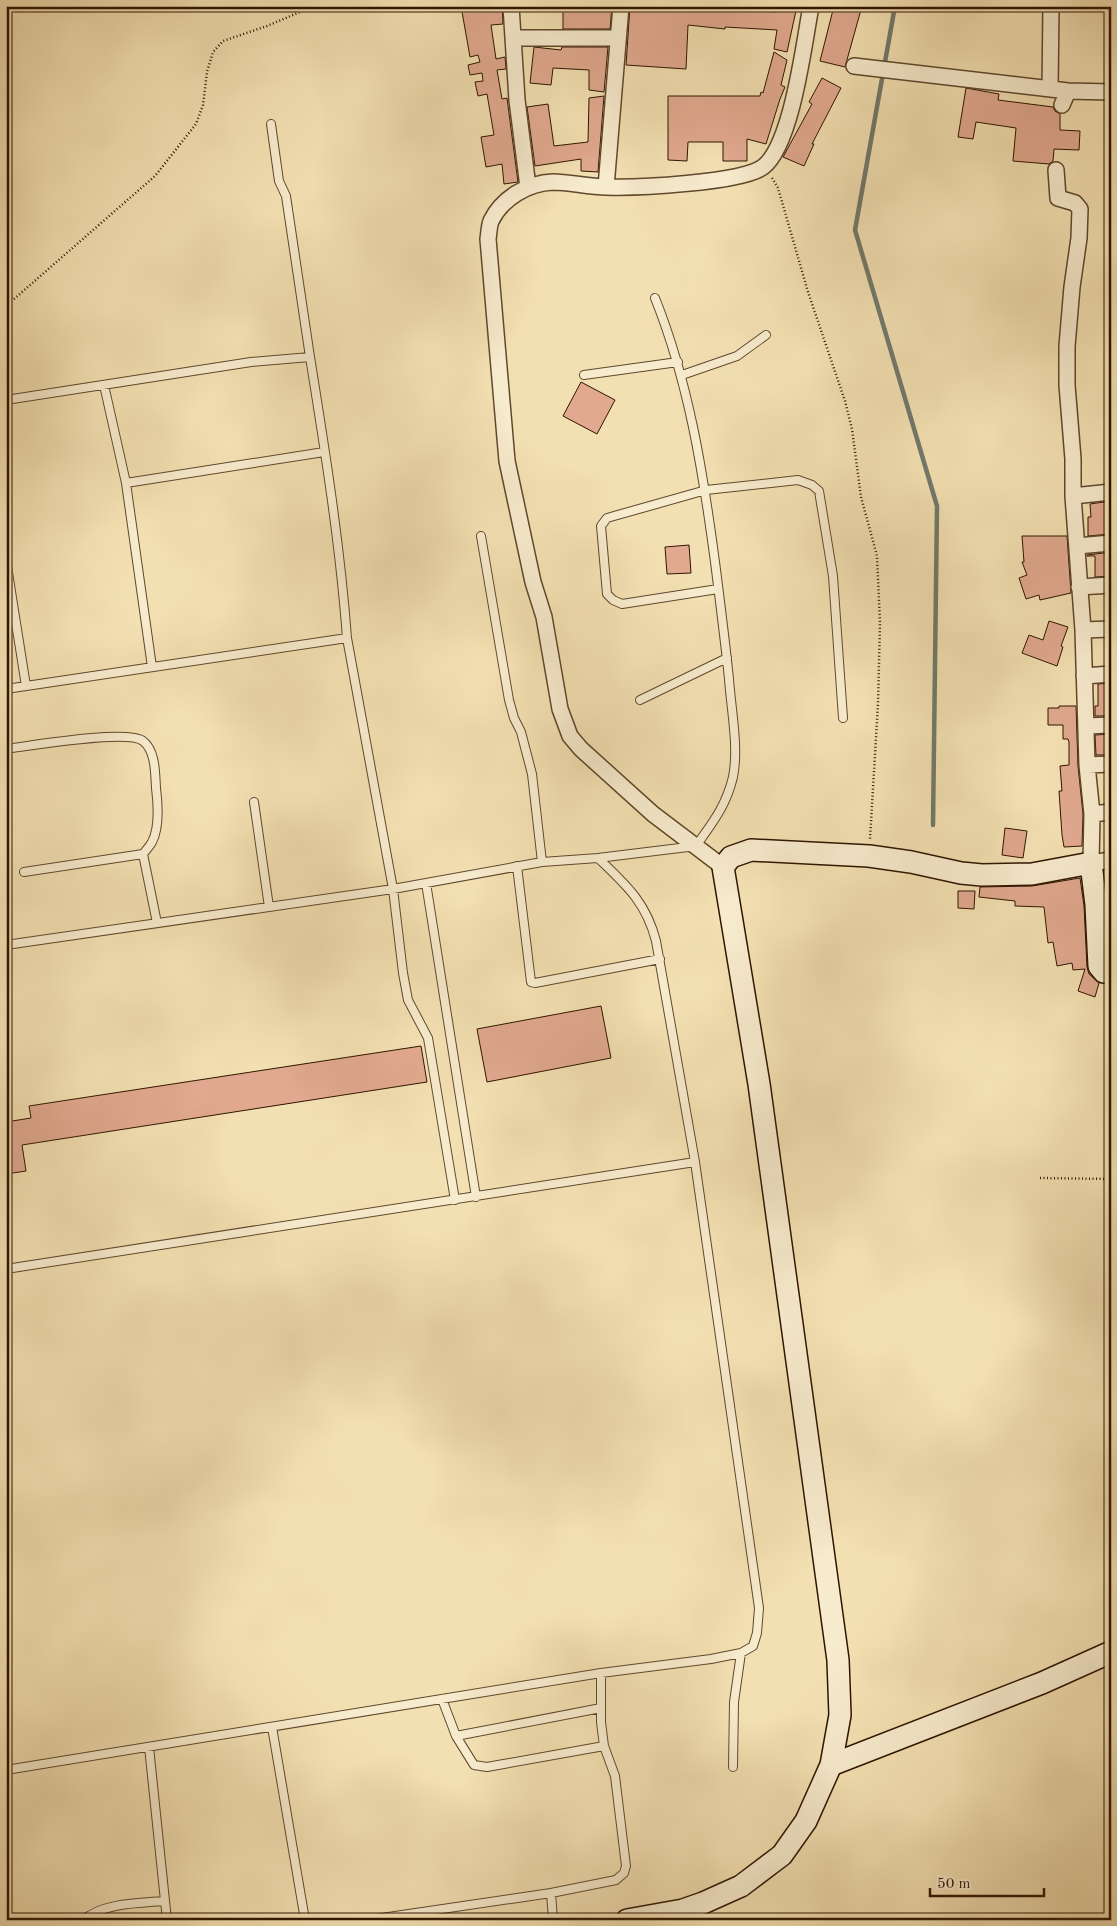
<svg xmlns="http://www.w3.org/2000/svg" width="1117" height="1926" viewBox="0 0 1117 1926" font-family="'Old Standard TT',serif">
<rect width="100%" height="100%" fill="#f3e0b2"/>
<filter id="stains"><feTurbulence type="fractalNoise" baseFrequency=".004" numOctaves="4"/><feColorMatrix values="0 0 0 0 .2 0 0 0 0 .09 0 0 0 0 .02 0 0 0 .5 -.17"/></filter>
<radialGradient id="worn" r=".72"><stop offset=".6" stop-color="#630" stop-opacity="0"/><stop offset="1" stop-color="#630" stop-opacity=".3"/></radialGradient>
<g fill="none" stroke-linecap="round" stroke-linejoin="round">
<path stroke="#71796c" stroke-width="4.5" d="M895 6 855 230 937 506 933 825"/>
</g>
<path fill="#e1a98f" stroke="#2f1500" d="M461 6H502L503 24 491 25 496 59 505 57 506 69 497 70 502 99 507 98 518 182 504 184 502 164 486 167 481 137 494 135 487 94 478 96 475 82 483 81 482 73 470 75 468 65 480 62 478 55 470 57Z
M563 6H612L610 29H563Z
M630 6H738V10L776 12V6H797L787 52 774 49 777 30 725 27V29L688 25 686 69 626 65Z
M834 6H862L845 67 820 61Z
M534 47 561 50 562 47H608L604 92 589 90V70L553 68 551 85 530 83Z
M774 52 787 60 781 85 785 87 780 99 766 144 747 139V161H723V142H688L687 161 668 160V96H760L761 92 763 93Z
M822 78 841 88 812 144H814L804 166 783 157 812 104 809 102Z
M966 88 999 94 998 100 1053 107 1055 111 1060 114V130L1080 131 1079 150 1054 149 1053 161 1049 164 1013 161 1016 128 976 122 973 139 958 137Z
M604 96 598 172 581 171V159L535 166 527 107 548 104 554 146 588 142 589 98Z
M581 382 615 400 597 434 563 416Z
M1111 501V534L1088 536V517H1091L1090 504Z
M1022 536H1067L1071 593 1040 600 1039 595 1026 599 1019 578 1027 575 1022 562H1024Z
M689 545 691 573 667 574 665 547Z
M1111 552V576L1095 577V556H1087V555Z
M1049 621 1068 627 1061 646 1063 647 1057 666 1022 653 1029 635 1043 640Z
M1111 683V716H1095V706H1098V684Z
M1059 706H1076L1078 766 1083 814 1082 846 1064 847 1062 835 1059 791H1062L1060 766 1069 765V742L1068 739H1063V725H1048V708H1059Z
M1111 734V755H1096L1095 735Z
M1005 828 1027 831 1023 858 1002 855Z
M1080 878 1084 906 1087 967 1089 974 1099 983 1095 997 1078 991 1085 969 1073 970 1072 963 1057 966 1053 942 1048 943 1044 907 1015 906V901L979 897 980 887 1032 886Z
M958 891H975L974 909 958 908Z
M601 1006 611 1058 487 1082 477 1029Z
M421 1046 427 1082 22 1145 26 1171 6 1174V1122L31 1118 29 1106Z"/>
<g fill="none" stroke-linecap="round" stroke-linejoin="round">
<defs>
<path id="lane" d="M271 124 279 181 286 196 310 357
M584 375 678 362
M682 375 737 356 766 335
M104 385 126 483 152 667
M6 400 251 362 310 357C325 450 340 544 347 638
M126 483 324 452
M481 536 509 700 514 718 521 732 532 774 542 862
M6 560 26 686
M718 589 622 604 613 600 607 594 601 526 607 518 706 490 798 480 812 485 819 491 833 576 843 718
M6 689 347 638 393 889 403 973 408 1000 428 1038 455 1200
M640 700 727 658
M6 749C30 746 127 729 143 741 156 751 155 774 156 788 158 804 160 827 152 842 150 846 146 850 143 854L157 923
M254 802 269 907
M598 858 696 846C713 822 726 806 733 777 739 747 731 709 729 679 725 640 720 601 715 562 703 472 689 383 655 298
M517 866 531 982 535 983 660 959
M24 872 143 854
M426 883 476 1197
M6 945 393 889 542 862 598 858C626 885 646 902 656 941L695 1162 759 1608 757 1633 753 1646 741 1653 711 1659 601 1673 6 1770
M6 1269 695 1162
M442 1699 456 1736 474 1765 487 1767 604 1746
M272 1727 305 1920
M456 1736 601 1708
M149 1747 167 1920
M733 1767 734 1702 741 1653
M84 1920C101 1903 141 1903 164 1901
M368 1920 551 1893
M553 1920 551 1893 616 1880 624 1873 626 1866 615 1776 604 1746 601 1722V1673"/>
<path id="street" d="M511 6 517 100 528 187
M514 38H618
M854 66 1068 91 1111 92
M1050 89 1051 6
M1062 105 1068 91
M1056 170 1058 198 1075 203 1080 209 1079 238 1072 287 1067 346V385L1073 459V496L1083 630 1087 765 1092 814 1091 863 1111 860
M606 187 621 6
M1073 496 1111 492
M1077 546 1111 543
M1079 587 1111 585
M1083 630 1111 629
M1084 676 1111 674
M1086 726 1111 725
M1087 765 1111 764
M1092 814 1111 812
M723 867 653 814 581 749 570 736 560 709 544 617 533 582 507 461 488 239C489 233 489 226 491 221 502 198 528 183 553 182 570 182 588 187 606 187 635 188 741 183 763 167 792 145 804 43 811 6
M1096 905 1111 903"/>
<path id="secondary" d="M831 1765 1042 1683 1111 1652
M627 1920 683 1910 703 1903 741 1886 782 1855 806 1821 831 1765 840 1715 838 1660 759 1084 723 867 731 857 751 850 869 856 911 862 961 873 982 875 1032 874 1091 863 1096 905 1099 966 1104 972H1111"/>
</defs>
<use href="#lane" stroke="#60482c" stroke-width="10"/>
<use href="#street" stroke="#60482c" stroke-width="18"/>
<use href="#secondary" stroke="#2f1500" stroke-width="24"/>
<path stroke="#2f1500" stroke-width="2.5" stroke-dasharray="1 2.5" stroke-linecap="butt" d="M772 178 778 188 808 292 845 401 852 429 861 497 877 556 880 623 878 704 870 839
M6 306 155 176 196 124 203 105 207 72 213 52 223 41 267 26 314 6
M1040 1178 1111 1179"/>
<use href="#lane" stroke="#f7ebcd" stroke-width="8"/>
<use href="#street" stroke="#f7ebcd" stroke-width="15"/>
<use href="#secondary" stroke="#f7ebcd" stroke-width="21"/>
</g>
<rect width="1117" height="1926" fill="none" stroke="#f3e0b2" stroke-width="25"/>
<rect x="8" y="8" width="1102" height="1911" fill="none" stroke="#2f1500" stroke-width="2.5"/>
<rect x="12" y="12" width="1092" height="1901" fill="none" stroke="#2f1500"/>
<path d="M930 1888v8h114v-8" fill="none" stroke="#2f1500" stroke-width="2.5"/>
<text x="937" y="1888" font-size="15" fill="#2f1500" stroke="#f7ebcd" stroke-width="4" paint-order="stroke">50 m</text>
<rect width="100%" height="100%" filter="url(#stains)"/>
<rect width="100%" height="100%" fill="url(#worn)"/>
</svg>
